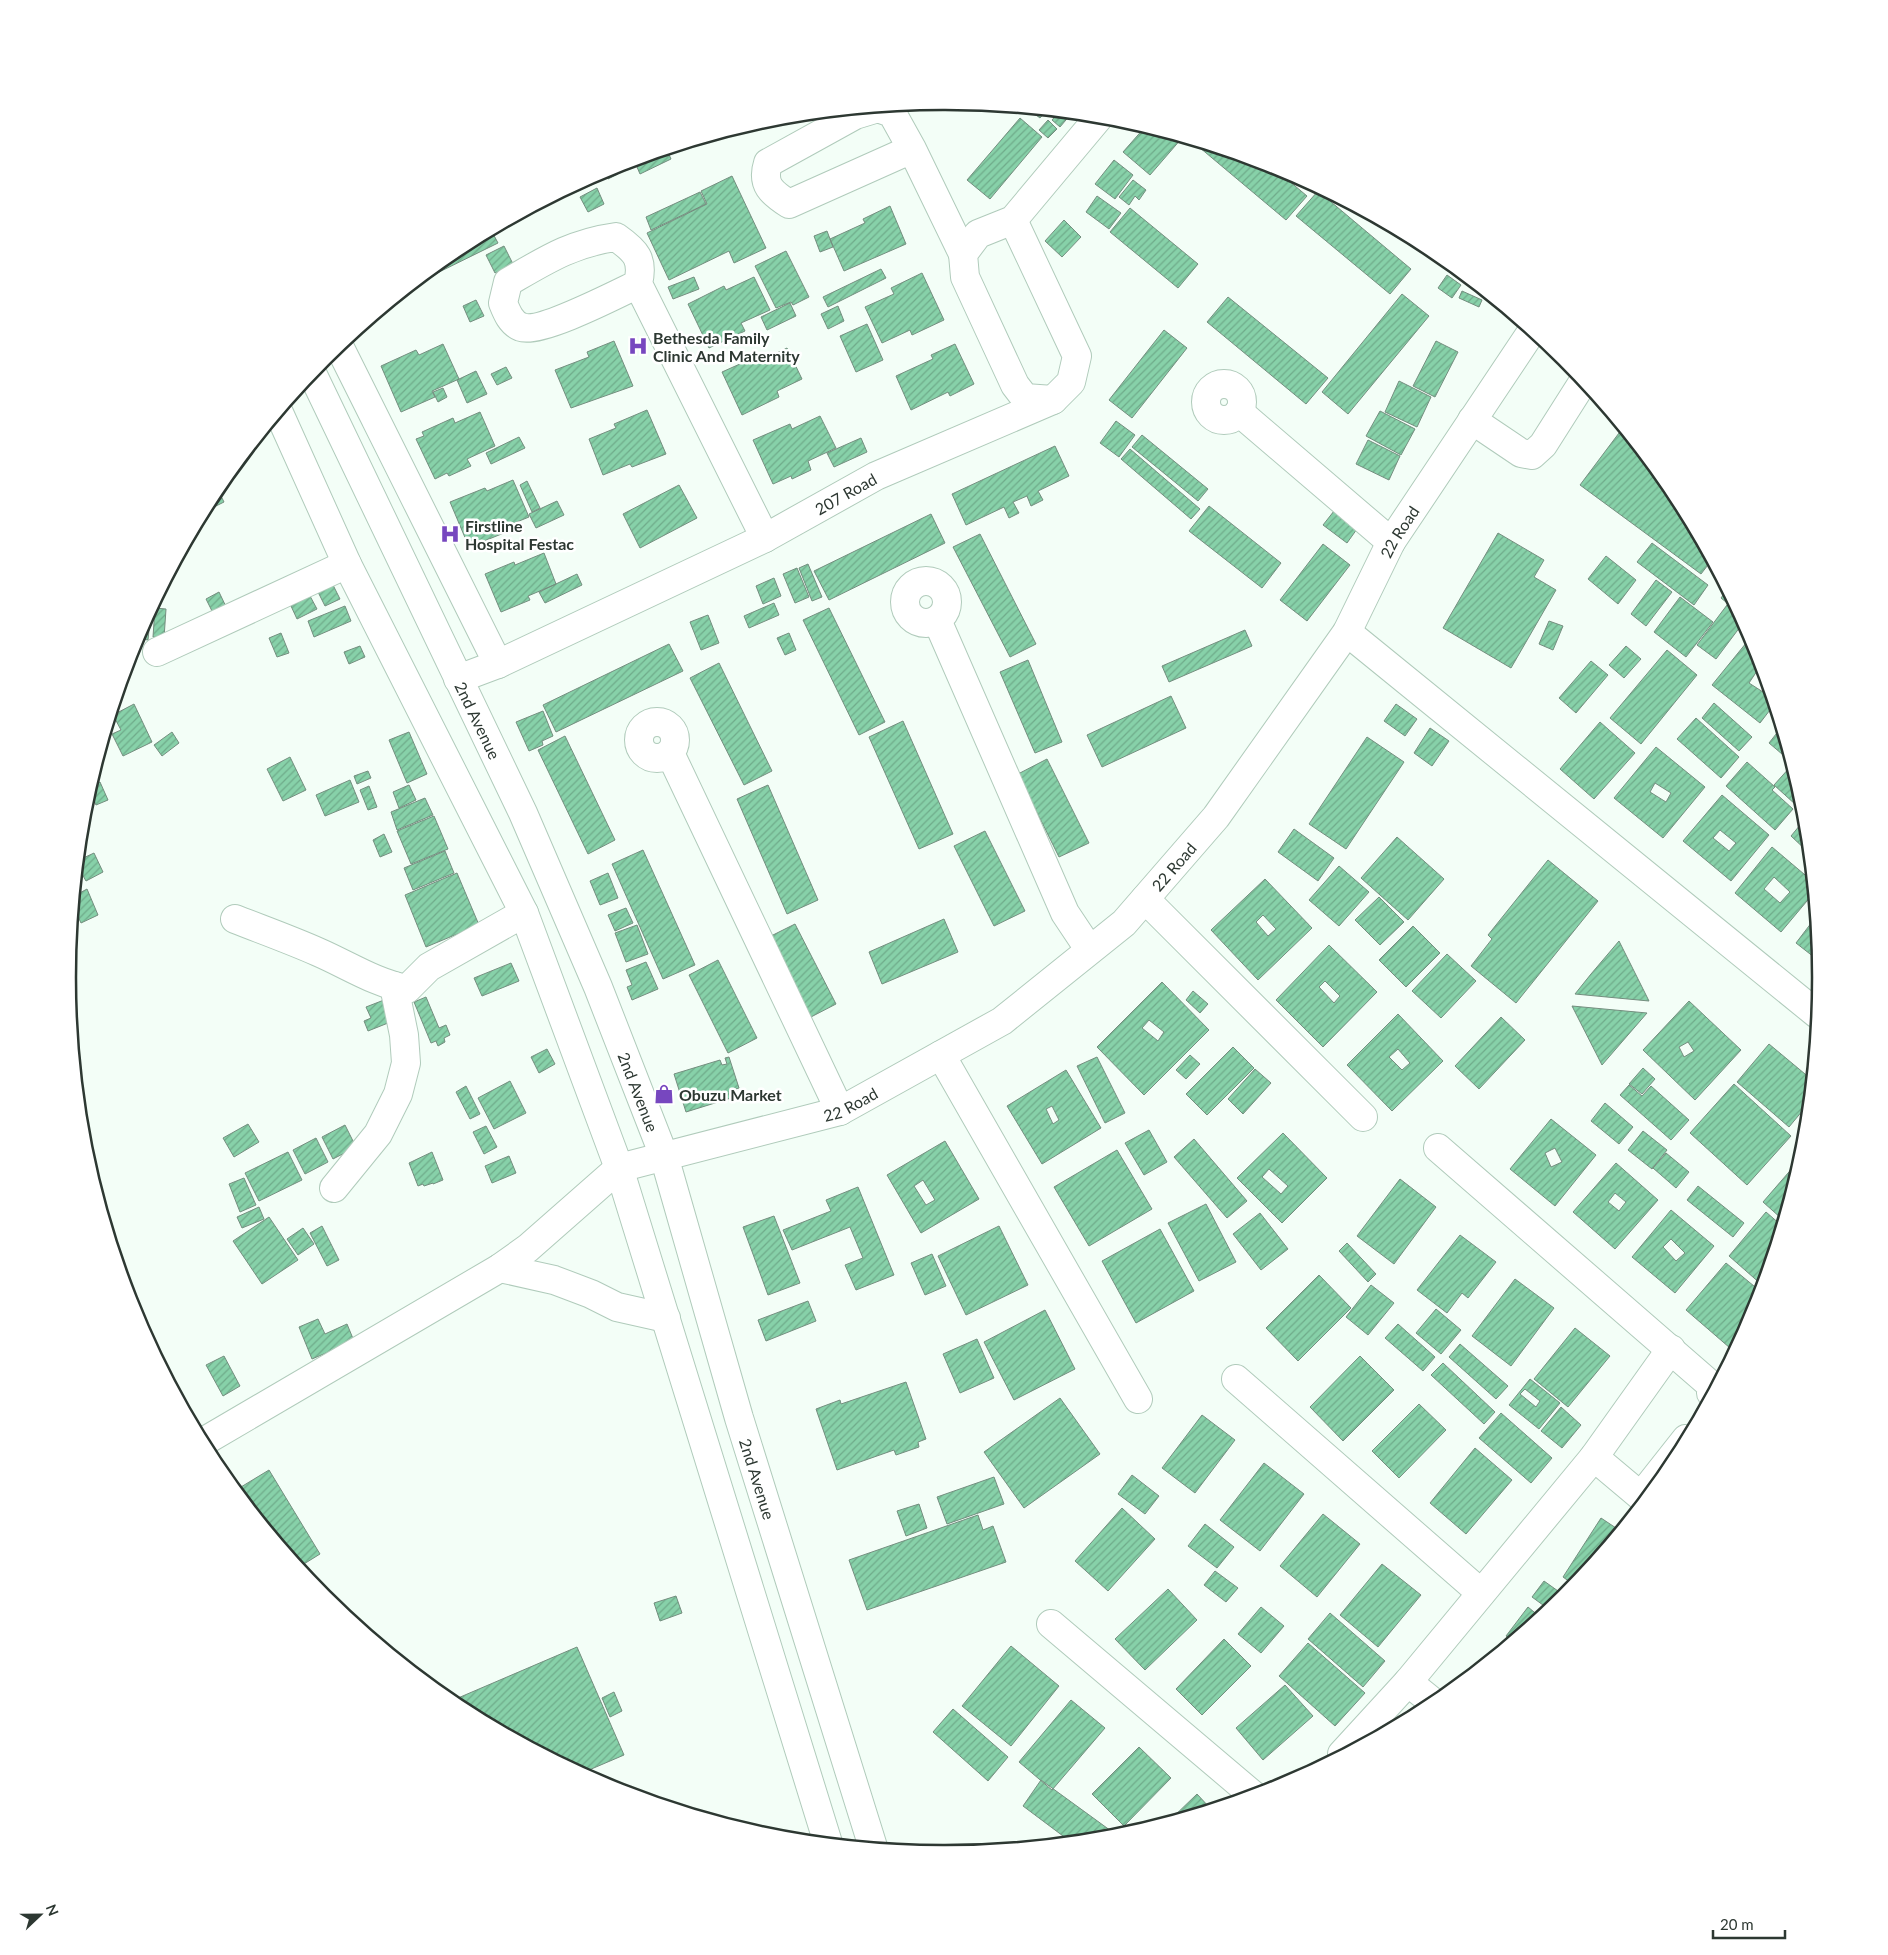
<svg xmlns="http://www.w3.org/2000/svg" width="1888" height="1955" viewBox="0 0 1888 1955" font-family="Lato,sans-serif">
<defs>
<pattern id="building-hatch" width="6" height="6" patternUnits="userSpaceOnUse" patternTransform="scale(1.25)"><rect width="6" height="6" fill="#87d1a9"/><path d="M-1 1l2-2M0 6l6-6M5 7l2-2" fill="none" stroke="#6fab8a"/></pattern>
</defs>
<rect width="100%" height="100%" fill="#f3fef7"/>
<path fill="url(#building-hatch)" stroke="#748e7f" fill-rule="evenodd" d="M1028 109 1046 111 1040 118Z
M1059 112 1071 114 1060 127 1052 120Z
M1020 118 1042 137 990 199 967 180Z
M1048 120 1057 129 1048 138 1039 130Z
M1145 127 1182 138 1150 175 1123 152Z
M1193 142 1270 165 1307 196 1286 220Z
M667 150 671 159 640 174 634 160Z
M1114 160 1133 175 1115 199 1095 184Z
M616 167 618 174 608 179 605 172Z
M599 173 602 180 573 193 571 188Z
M732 176 766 248 734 263 729 251 669 280 647 233 707 204 701 191Z
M1133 180 1146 190 1139 200 1135 196 1129 205 1119 197Z
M597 188 604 204 588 212 580 197Z
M1318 191 1411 269 1390 294 1296 216Z
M700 192 706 204 651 230 646 217Z
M1097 196 1121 213 1109 229 1086 212Z
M890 206 906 244 844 271 830 239 865 223 863 219Z
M1130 208 1198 264 1178 288 1110 232Z
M1064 220 1081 237 1062 257 1045 241Z
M491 230 498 243 431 276 429 272 457 249Z
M827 231 833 247 820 252 814 236Z
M504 246 513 264 495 273 486 255Z
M786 251 809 297 793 305 791 302 776 308 755 266Z
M881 269 886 278 828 307 823 297Z
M922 273 944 320 912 335 910 330 882 343 865 307 894 294 891 288Z
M1447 275 1461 285 1452 298 1438 288Z
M694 277 699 289 673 299 668 287Z
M754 277 770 310 741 323 745 331 709 348 688 304 724 286 726 290Z
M1471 282 1486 294 1485 296 1469 285Z
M1462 291 1482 300 1479 307 1459 298Z
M1402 294 1429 316 1348 414 1322 392Z
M1228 297 1328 378 1306 404 1207 322Z
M476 300 484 316 470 322 463 306Z
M790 303 796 316 767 330 761 317Z
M838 306 844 321 828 329 821 314Z
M867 324 883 360 856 372 840 336Z
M1164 330 1187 348 1132 418 1109 400Z
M614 341 633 386 571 408 555 370 589 357 587 352Z
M1436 341 1458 352 1435 397 1413 386Z
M443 344 459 379 432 391 435 397 401 412 381 366 416 350 419 355Z
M955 344 974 384 950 396 948 392 911 410 896 376 933 359 931 355Z
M787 348 802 379 777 391 779 397 742 415 722 372 760 355 762 360Z
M506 367 512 378 497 385 491 374Z
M476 371 487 394 467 403 457 380Z
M1399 381 1431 397 1417 427 1385 412Z
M443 388 447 397 438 402 433 392Z
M647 410 666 454 632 467 630 464 603 475 589 439 616 428 614 424Z
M1380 411 1415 429 1401 455 1366 436Z
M480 412 495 446 467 459 471 466 449 476 447 473 435 479 416 439 424 436 422 432 453 418 455 423Z
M820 416 836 448 808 461 811 470 792 479 791 476 773 484 753 440 790 424 792 429Z
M1116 421 1135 435 1119 457 1100 443Z
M1622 429 1673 491 1711 561 1701 574 1580 485Z
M1142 435 1208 489 1198 501 1132 447Z
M519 437 525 448 491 464 486 453Z
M861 438 867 452 834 467 827 453Z
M1368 440 1400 456 1389 480 1356 464Z
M1055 446 1069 476 1038 491 1043 500 1031 506 1027 496 1013 502 1019 513 1009 518 1004 507 966 525 952 494Z
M1130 449 1200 509 1191 519 1121 459Z
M513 480 529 517 502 528 504 533 469 547 450 502 485 488 487 491Z
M527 481 540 508 532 512 520 485Z
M679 485 697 518 640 548 623 514Z
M219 492 224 502 206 511 205 509 213 495Z
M557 501 564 515 536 528 529 514Z
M1209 506 1281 563 1262 588 1189 531Z
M1334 511 1357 529 1347 543 1323 525Z
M931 514 945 543 829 600 814 571Z
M1498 533 1544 560 1534 577 1556 590 1511 668 1443 628Z
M980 534 1036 644 1010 657 953 547Z
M1652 543 1708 585 1694 605 1637 562Z
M1323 544 1350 565 1307 621 1280 600Z
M544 553 556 584 528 596 530 600 501 612 485 574 514 562 515 565Z
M1606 556 1636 580 1618 604 1588 579Z
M808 564 822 597 812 601 799 568Z
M797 568 809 597 795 603 783 574Z
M577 574 582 585 545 603 539 592Z
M774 578 781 596 763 604 756 586Z
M1656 580 1672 592 1646 626 1631 614Z
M331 581 340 599 325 606 316 588Z
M1726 591 1737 611 1721 598Z
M219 592 229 613 216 619 206 599Z
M310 596 317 609 297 619 291 606Z
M1680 597 1713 622 1686 657 1654 632Z
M774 603 779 615 749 628 744 616Z
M1727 605 1738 613 1743 623 1716 659 1697 645Z
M345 606 351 621 314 637 308 621Z
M155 608 166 609 164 638 153 637Z
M829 608 885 722 859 735 803 620Z
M151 610 148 640 136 638Z
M708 615 719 643 701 650 690 622Z
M1549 621 1563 626 1553 650 1539 644Z
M1245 630 1252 646 1169 682 1162 666Z
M281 633 289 653 277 657 269 638Z
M789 633 796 650 785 655 777 638Z
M1751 637 1764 675 1757 671 1749 683 1763 692 1767 686 1773 706 1760 723 1712 685Z
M669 644 683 671 556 732 543 705Z
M360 646 365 657 349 664 344 652Z
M1626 646 1641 659 1624 678 1609 665Z
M1667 650 1697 675 1641 744 1610 718Z
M1028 660 1062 742 1035 753 1000 672Z
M1591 661 1608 675 1576 713 1559 698Z
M719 663 772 771 744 785 690 678Z
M1171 696 1186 728 1102 767 1087 735Z
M1714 703 1752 737 1739 751 1702 718Z
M134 704 152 742 123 756 112 734 121 730 113 715Z
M1396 704 1417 719 1405 736 1384 721Z
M543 711 553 736 542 741 543 745 529 751 516 722Z
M1696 718 1739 757 1721 778 1677 739Z
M903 721 953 834 919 849 869 737Z
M1600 722 1635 753 1594 799 1560 769Z
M1430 728 1449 741 1432 766 1414 753Z
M1780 729 1789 760 1769 743Z
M172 732 179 743 162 756 154 745Z
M409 732 427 774 407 783 389 740Z
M565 736 615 840 588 854 538 750Z
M1367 737 1404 762 1346 849 1309 824Z
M1656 747 1705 787 1663 838 1614 798ZM1655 783 1671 793 1666 802 1650 792Z
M290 757 306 790 283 801 267 769Z
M1047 759 1089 843 1059 857 1018 774Z
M1747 762 1775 787 1772 790 1793 809 1775 830 1726 786Z
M1791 766 1801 799 1796 805 1774 785Z
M368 771 371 778 357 784 354 776Z
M350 780 359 802 325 816 316 795Z
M100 782 108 800 96 805 89 790 90 786Z
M409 785 416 800 399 808 393 792Z
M768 785 818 900 787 914 737 799Z
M369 786 377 807 368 810 360 790Z
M1722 795 1769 835 1731 881 1683 841ZM1720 830 1736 843 1729 851 1713 838Z
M425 798 433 815 397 830 391 812Z
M434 816 448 849 411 864 397 831Z
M1805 819 1808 852 1791 836Z
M1294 829 1334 858 1318 881 1278 852Z
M985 831 1025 911 994 926 954 846Z
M384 834 392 852 380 857 373 840Z
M1397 837 1444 879 1408 920 1361 878Z
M1772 847 1811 880 1812 895 1781 932 1735 893ZM1774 877 1790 892 1780 903 1764 889Z
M643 850 695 965 663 979 612 864Z
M445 851 454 873 413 890 404 868Z
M94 853 103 872 86 881 78 867 79 860Z
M1548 860 1598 901 1516 1003 1471 966 1492 939 1488 935Z
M1339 866 1369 892 1339 926 1309 900Z
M457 873 479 925 426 947 405 895Z
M608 873 618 898 600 905 590 881Z
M1265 879 1312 928 1258 980 1211 930ZM1263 915 1276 929 1268 936 1256 922Z
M87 889 98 915 81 923 74 908 76 895Z
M1379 897 1404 922 1380 945 1355 920Z
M626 908 633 923 615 931 608 915Z
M1815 918 1819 961 1796 943Z
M944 919 958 952 882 984 869 952Z
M795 924 836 1004 809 1018 767 938Z
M637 925 648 954 626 962 615 933Z
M1413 926 1440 953 1406 987 1379 960Z
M1619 941 1649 1001 1575 994 1591 974Z
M1329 945 1377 992 1323 1047 1276 1000ZM1325 981 1340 996 1334 1003 1319 987Z
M1447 954 1476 981 1441 1018 1412 991Z
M718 960 757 1038 728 1053 689 975Z
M646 962 658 989 632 1000 627 987 632 985 626 970Z
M511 963 519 981 482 996 474 978Z
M1162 982 1209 1030 1144 1095 1097 1047ZM1149 1020 1164 1032 1158 1041 1142 1028Z
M1193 991 1208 1004 1200 1013 1186 1000Z
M426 997 439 1028 446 1025 450 1035 444 1038 445 1042 438 1046 436 1041 431 1043 414 1002Z
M384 1000 393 1021 368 1031 364 1021 371 1018 366 1007Z
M1689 1001 1741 1050 1695 1100 1643 1050ZM1688 1042 1694 1051 1684 1057 1679 1047Z
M1572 1006 1647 1013 1602 1065Z
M1398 1014 1443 1061 1392 1111 1347 1065ZM1398 1049 1410 1063 1402 1070 1389 1057Z
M1501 1017 1525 1040 1479 1089 1455 1066Z
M1769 1044 1811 1079 1808 1104 1789 1127 1737 1082Z
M1233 1047 1254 1068 1207 1115 1186 1094Z
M547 1049 555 1064 539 1073 531 1057Z
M1190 1055 1200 1064 1186 1079 1176 1070Z
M729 1057 739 1088 729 1091 731 1098 686 1112 674 1074 720 1060 722 1065 727 1064 725 1058Z
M1097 1057 1125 1113 1105 1123 1077 1066Z
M1643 1068 1655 1079 1642 1094 1629 1084Z
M1255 1069 1271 1083 1243 1114 1228 1099Z
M1066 1070 1101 1128 1042 1164 1007 1106ZM1052 1106 1059 1120 1053 1124 1046 1109Z
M510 1081 526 1113 494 1129 478 1098Z
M1734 1084 1791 1136 1747 1185 1690 1133Z
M1629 1085 1642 1096 1651 1086 1689 1120 1671 1140 1620 1095Z
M466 1086 480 1114 470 1119 456 1092Z
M1605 1103 1633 1127 1619 1144 1591 1121Z
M1551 1119 1596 1155 1555 1206 1510 1169ZM1555 1148 1562 1162 1551 1167 1545 1153Z
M248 1124 259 1142 234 1157 223 1138Z
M345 1125 356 1147 333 1159 322 1137Z
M486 1126 497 1147 484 1154 473 1132Z
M1149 1130 1167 1162 1144 1175 1125 1143Z
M1643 1131 1667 1150 1652 1169 1628 1150Z
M1283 1133 1327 1178 1282 1223 1237 1178ZM1269 1169 1288 1186 1281 1194 1262 1177Z
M316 1138 328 1162 305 1174 293 1150Z
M1194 1139 1247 1201 1227 1218 1174 1157Z
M945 1141 979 1199 921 1233 887 1175ZM923 1180 935 1200 926 1205 914 1186Z
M1117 1150 1152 1209 1089 1246 1054 1187Z
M288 1152 302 1180 259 1201 245 1173Z
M432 1152 443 1180 433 1184V1183L424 1186 423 1184 418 1186 409 1163Z
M1666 1153 1689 1172 1676 1188 1653 1168Z
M509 1156 516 1173 492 1183 485 1166Z
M1801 1158 1782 1219 1763 1202Z
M1616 1163 1658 1200 1615 1249 1573 1212ZM1615 1193 1626 1202 1619 1211 1608 1202Z
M244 1178 256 1205 240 1212 229 1184Z
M1400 1179 1436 1207 1394 1264 1357 1236Z
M1698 1186 1744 1223 1733 1237 1687 1200Z
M858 1187 894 1275 856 1290 845 1265 863 1258 850 1227 792 1250 783 1230 831 1211 826 1200Z
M1206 1204 1236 1262 1199 1281 1168 1223Z
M259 1207 264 1219 242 1228 237 1217Z
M1671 1210 1714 1246 1675 1293 1632 1257ZM1671 1239 1685 1253 1676 1261 1663 1247Z
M1766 1212 1781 1225 1762 1285 1729 1256Z
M1260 1213 1288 1249 1261 1270 1233 1234Z
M774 1216 800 1283 768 1295 743 1227Z
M269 1217 298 1260 262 1284 233 1241Z
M322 1226 339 1260 327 1266 310 1233Z
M999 1226 1028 1285 966 1315 938 1256Z
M303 1228 314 1244 298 1255 287 1239Z
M1160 1229 1194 1291 1136 1323 1102 1261Z
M1460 1235 1496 1262 1468 1298 1462 1293 1447 1313 1417 1290Z
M1347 1243 1376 1274 1368 1282 1339 1251Z
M932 1254 946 1286 925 1295 911 1263Z
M1726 1263 1760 1291 1754 1313 1744 1332 1730 1348 1686 1310Z
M1319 1275 1351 1308 1298 1361 1266 1328Z
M1515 1279 1554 1308 1511 1366 1472 1336Z
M1371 1285 1394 1303 1368 1335 1346 1317Z
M808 1301 816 1321 766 1341 758 1320Z
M1436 1309 1461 1330 1441 1354 1416 1333Z
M1045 1310 1075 1369 1014 1400 984 1342Z
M318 1319 325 1334 347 1324 354 1341 312 1359 299 1327Z
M1398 1324 1435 1357 1423 1371 1385 1338Z
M1575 1328 1610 1356 1568 1407 1534 1379Z
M977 1339 994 1378 960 1393 943 1354Z
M1460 1344 1508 1386 1496 1399 1449 1357Z
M224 1356 240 1386 223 1396 206 1365Z
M1360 1356 1394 1390 1343 1441 1310 1407Z
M1443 1363 1495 1412 1484 1424 1431 1375Z
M1530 1379 1560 1403 1539 1429 1509 1405ZM1525 1389 1540 1401 1536 1407 1520 1394Z
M906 1382 926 1439 918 1442 919 1447 896 1455 894 1450 837 1470 816 1409 840 1400 841 1404Z
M1060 1398 1100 1454 1024 1508 984 1452Z
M1419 1404 1446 1430 1399 1478 1372 1451Z
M1561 1407 1581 1425 1562 1448 1541 1431Z
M1501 1413 1552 1458 1531 1483 1479 1438Z
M1202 1415 1235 1440 1195 1493 1162 1468Z
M1475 1448 1512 1480 1466 1534 1430 1503Z
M1264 1463 1304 1494 1260 1551 1220 1520Z
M269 1470 320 1554 299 1567 236 1490Z
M1132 1475 1159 1496 1145 1514 1118 1494Z
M994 1477 1004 1504 947 1524 937 1497Z
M919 1504 927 1528 906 1536 897 1511Z
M1122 1508 1155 1539 1108 1591 1075 1561Z
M1323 1514 1360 1544 1317 1597 1280 1566Z
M978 1515 983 1530 993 1526 1006 1562 867 1610 849 1560Z
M1601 1518 1619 1530 1574 1585 1563 1577Z
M1205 1524 1234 1547 1217 1568 1188 1546Z
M1382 1564 1421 1595 1378 1647 1340 1615Z
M1215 1571 1238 1588 1226 1602 1204 1585Z
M1544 1581 1558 1591 1547 1608 1532 1597Z
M1168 1589 1197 1620 1145 1670 1115 1639Z
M676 1596 682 1613 660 1621 654 1603Z
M1559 1596 1562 1599 1547 1611Z
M1261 1607 1284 1626 1261 1653 1238 1634Z
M1528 1607 1540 1617 1511 1640 1506 1636Z
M1330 1613 1385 1661 1363 1687 1308 1639Z
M1224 1639 1251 1666 1202 1715 1176 1689Z
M1506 1639 1509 1642 1492 1656Z
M1308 1643 1365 1693 1335 1726 1279 1676Z
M1011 1646 1059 1686 1011 1746 962 1706Z
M577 1647 624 1755 582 1773 451 1701Z
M1285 1685 1313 1716 1263 1760 1236 1728Z
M614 1692 622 1711 610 1717 602 1698Z
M1071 1700 1105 1728 1052 1790 1019 1762Z
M953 1709 1008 1757 988 1781 933 1732Z
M1139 1747 1171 1778 1124 1826 1092 1794Z
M1041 1780 1118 1836 1071 1842 1023 1806Z
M1197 1794 1210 1808 1169 1821Z"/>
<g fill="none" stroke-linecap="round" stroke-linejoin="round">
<defs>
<g id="minor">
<path d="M912 149 789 204C772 193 761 185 768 163L855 115 878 108 892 113 912 149 963 254"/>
<path d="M638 284C617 294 540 334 521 327 511 323 507 313 503 303L508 282C546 260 572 243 616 237 636 251 644 259 638 284L765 538"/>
<path d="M339 346 498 664"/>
<path id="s1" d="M312 373 523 813 598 987 664 1156 739 1418 873 1847"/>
<circle cx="1224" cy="402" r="18"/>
<path d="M1053 400 1025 398 1015 385 965 277 963 254 978 234 1013 220 1100 116"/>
<path d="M1239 412 1391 542"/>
<path d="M279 413 347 564 524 913 619 1168 828 1843"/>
<path d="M1472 420 1521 453 1532 455 1543 445 1583 382"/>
<circle cx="926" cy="602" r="21"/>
<path d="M937 620 1065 913 1089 949"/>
<path d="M1347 632 1817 1014"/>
<path d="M157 652 347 564"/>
<path id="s2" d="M458 679 498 664 765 538 876 476 1053 400 1071 382 1077 356 1013 220"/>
<circle cx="657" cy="740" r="18"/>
<path d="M670 753 840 1111"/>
<path d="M1145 899 1363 1117"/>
<path d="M235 919C263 930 291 940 318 952 348 965 375 983 407 989L429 967 524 913"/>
<path d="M941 1055 1138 1399"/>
<path d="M1438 1148 1712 1386 1711 1393"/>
<path d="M334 1188 378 1134 398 1094 406 1063 404 1035 394 986"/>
<path d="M500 1268 554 1280 591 1294 617 1307 666 1318"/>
<path d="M1236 1379 1481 1593"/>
<path id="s3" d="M203 1442 500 1268 528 1248 619 1168 840 1111 1002 1021 1124 923 1216 817 1347 632 1391 542 1532 331"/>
<path d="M1594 1457 1644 1499"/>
<path d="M1641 1496 1686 1439"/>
<path d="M1051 1624 1253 1795"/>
<path d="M1408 1682 1434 1703"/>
<path d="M1342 1754 1408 1682 1594 1457 1671 1349"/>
</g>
</defs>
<use href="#minor" stroke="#b0cbbb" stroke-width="30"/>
<use href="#minor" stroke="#fff" stroke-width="28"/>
</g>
<defs>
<symbol id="hospital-bare" viewBox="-9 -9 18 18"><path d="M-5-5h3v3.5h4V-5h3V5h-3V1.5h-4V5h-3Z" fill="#7747bf" stroke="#fff" stroke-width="2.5" paint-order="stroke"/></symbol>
<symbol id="shop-bare" viewBox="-9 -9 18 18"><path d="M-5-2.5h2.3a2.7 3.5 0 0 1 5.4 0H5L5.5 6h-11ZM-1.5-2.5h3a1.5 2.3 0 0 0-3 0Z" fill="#7747bf" stroke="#fff" stroke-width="2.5" paint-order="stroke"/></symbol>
</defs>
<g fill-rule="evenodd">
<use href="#hospital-bare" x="624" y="332" width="28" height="28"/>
<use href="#hospital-bare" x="436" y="520" width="28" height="28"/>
<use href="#shop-bare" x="650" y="1080" width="28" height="28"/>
</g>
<g text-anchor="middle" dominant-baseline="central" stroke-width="5" stroke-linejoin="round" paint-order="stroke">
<g font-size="16" font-weight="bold" fill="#2d3832" stroke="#fff" text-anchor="start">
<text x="653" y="337">Bethesda Family<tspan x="653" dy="18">Clinic And Maternity</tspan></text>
<text x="465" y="525">Firstline<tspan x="465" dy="18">Hospital Festac</tspan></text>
<text x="679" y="1094">Obuzu Market</text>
</g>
<g font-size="16" fill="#2d3832" stroke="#fff">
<text stroke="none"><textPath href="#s2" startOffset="430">207 Road</textPath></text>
<text stroke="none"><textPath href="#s3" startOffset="1550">22 Road</textPath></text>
<text stroke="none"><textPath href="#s1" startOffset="385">2nd Avenue</textPath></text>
<text stroke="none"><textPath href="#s3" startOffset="1145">22 Road</textPath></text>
<text stroke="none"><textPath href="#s1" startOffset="790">2nd Avenue</textPath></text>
<text stroke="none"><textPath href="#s3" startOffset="740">22 Road</textPath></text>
<text stroke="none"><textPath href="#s1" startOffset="1195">2nd Avenue</textPath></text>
</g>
</g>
<path d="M0 0H1888V1955H0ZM943 110H945A867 867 0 0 1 1812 977V978A867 867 0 0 1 945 1845H943A867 867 0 0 1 76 978V977A867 867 0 0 1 943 110Z" fill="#fff" fill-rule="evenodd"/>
<path fill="none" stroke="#2d3832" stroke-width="2.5" d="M943 110H945A867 867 0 0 1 1812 977V978A867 867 0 0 1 945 1845H943A867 867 0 0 1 76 978V977A867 867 0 0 1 943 110Z"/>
<g transform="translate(40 1915) rotate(68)" stroke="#ffffff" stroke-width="4" paint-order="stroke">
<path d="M0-4L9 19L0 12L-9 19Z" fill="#2d3832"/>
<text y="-8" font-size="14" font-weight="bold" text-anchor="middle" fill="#2d3832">N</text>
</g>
<path d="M1713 1930v8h72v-8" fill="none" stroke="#2d3832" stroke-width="2.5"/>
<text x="1720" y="1930" font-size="15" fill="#2d3832" stroke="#ffffff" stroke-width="4" paint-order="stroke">20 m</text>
</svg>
